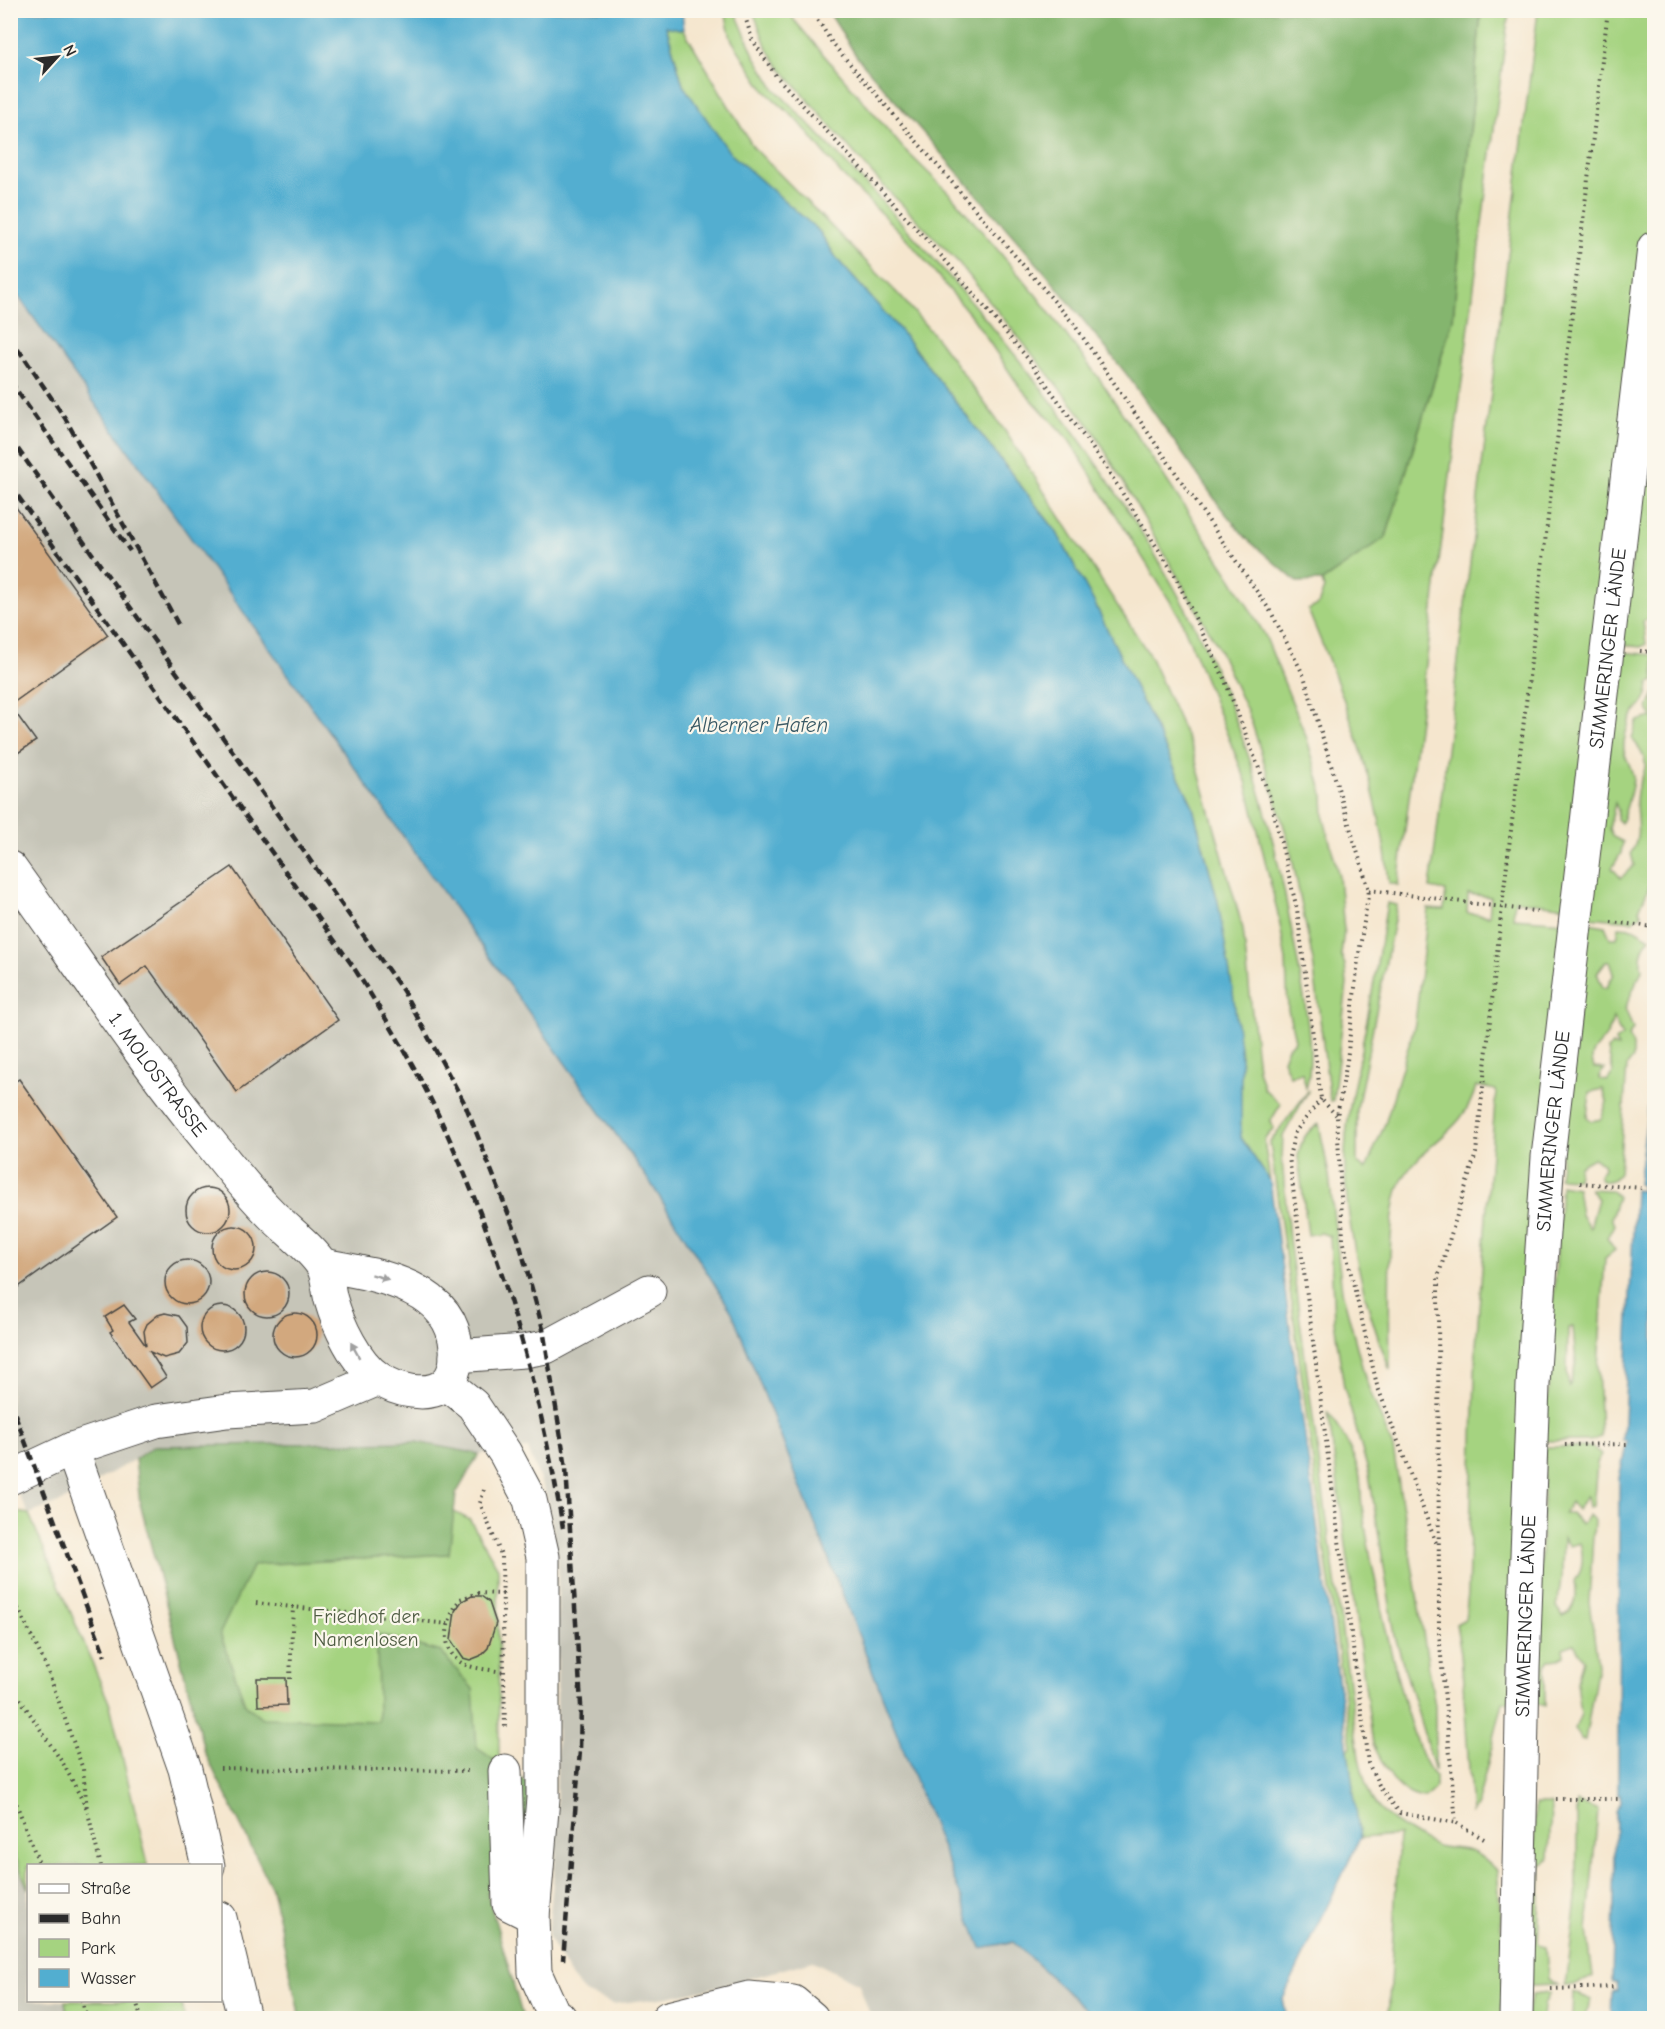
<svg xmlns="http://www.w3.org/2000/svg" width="1665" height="2029" viewBox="0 0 1665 2029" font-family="'Comic Neue',sans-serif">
<rect width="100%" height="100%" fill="#fbf7ec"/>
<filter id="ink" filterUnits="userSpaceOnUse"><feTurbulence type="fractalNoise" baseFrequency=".0167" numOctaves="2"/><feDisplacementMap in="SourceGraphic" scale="12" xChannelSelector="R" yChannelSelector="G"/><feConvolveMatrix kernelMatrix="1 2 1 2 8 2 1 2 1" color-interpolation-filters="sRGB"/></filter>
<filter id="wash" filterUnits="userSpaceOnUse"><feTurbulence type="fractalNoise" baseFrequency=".008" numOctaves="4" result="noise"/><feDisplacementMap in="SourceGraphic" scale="24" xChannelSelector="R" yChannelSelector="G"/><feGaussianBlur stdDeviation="1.35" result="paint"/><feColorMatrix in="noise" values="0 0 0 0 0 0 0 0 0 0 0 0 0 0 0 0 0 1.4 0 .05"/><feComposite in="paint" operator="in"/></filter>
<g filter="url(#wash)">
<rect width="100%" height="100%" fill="#f5e6ce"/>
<path fill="#c6c5b8" d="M10 286 652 1185 732 1312 981 1948 1012 1942 1095 2018H871L859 1984 813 1961 721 1986 668 1997 613 2004 585 1993 572 1978 548 1937 556 1851 558 1565 549 1503 528 1449 479 1454 416 1442 143 1452 135 1459 61 1502 29 1514 10 1479Z
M10 1845 28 1889V2000L65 2001 68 2018H11Z"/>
<path fill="#a5d380" stroke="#687f56" stroke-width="1.5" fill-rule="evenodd" d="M725 11H735L754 55 774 88C930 249 1084 416 1189 615 1241 714 1273 823 1292 932 1299 970 1318 1054 1306 1088L1302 1072 1290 1076 1283 1060 1288 1047 1295 1040 1288 1010 1286 961 1279 919 1246 781 1180 617 1069 440 1019 386 973 318 907 239 841 174 800 123 765 91 731 39Z
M753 11H790L794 20 903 148 951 195 1036 295 1101 381 1232 579 1265 635 1307 739 1323 794 1324 819 1339 877 1344 930 1341 955 1345 965 1347 984 1333 1101H1330L1313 961 1289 843 1251 720 1216 643 1093 430 959 263 876 178 781 69 767 48Z
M1481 11H1509L1398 885 1389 883C1380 788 1345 698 1308 610L1318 605 1324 588 1322 581 1386 537 1453 319Z
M1538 11H1654V184L1569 903 1565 907 1515 900 1513 918 1564 922 1510 1702H1503L1478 1802 1472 1813 1461 1653 1456 1624 1465 1619 1468 1594 1476 1346 1496 1090 1476 1086C1465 1133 1422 1142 1401 1182 1385 1215 1390 1330 1390 1370 1364 1306 1340 1208 1346 1138 1349 1100 1359 1063 1366 1025 1374 985 1380 944 1387 903L1397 905 1357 1109V1163L1366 1169 1386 1121 1415 1024 1428 909 1444 910 1446 891 1430 888ZM1468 894 1491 897 1489 916 1467 913Z
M666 25 684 30 753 147 901 297 939 341 1005 431 1150 656 1193 751 1243 929 1258 1069 1264 1089 1281 1104 1270 1122 1274 1128 1264 1140 1270 1181 1241 1139 1218 902 1192 804 1094 602 1056 531 899 329 837 259 819 231 730 154 711 133 683 85Z
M1654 382V520L1651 523 1653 549 1649 561 1654 562V623L1649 619 1643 621 1646 644 1641 647 1621 645Z
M1621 652 1654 655V681L1649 683C1648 707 1634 707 1629 723 1626 731 1623 743 1624 751 1626 760 1633 769 1633 778 1632 793 1626 809 1621 823L1617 819 1618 810 1615 803 1609 829 1613 837 1623 842 1621 853 1612 868 1621 878 1634 865 1631 853C1644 833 1633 813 1637 792 1638 783 1646 774 1645 764 1644 753 1639 747 1632 739L1637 721 1652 717 1648 708 1654 693V845L1650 885 1639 910 1642 914 1632 921 1588 917Z
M1589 923 1605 926 1610 938H1617L1619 927 1633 928 1650 938C1642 946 1639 960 1642 970L1625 1008 1633 1029 1628 1037 1633 1045V1058L1627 1066 1619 1173C1614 1180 1611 1182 1602 1181L1599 1176 1604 1168 1603 1163 1593 1158 1579 1166 1577 1179 1559 1178ZM1606 961H1610L1614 974 1607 987 1603 988 1597 973ZM1613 1018 1622 1036 1615 1041 1618 1048 1612 1045 1608 1050 1613 1073 1607 1081 1600 1079V1074L1605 1069 1594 1068C1587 1050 1601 1046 1608 1033 1611 1028 1612 1023 1613 1018ZM1603 1089 1607 1102 1601 1119 1592 1121 1587 1117 1590 1092Z
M1309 1090 1283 1136 1282 1159 1289 1239 1359 1758C1370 1803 1372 1808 1412 1833 1419 1837 1428 1844 1436 1846 1470 1852 1469 1844 1497 1871L1504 1952 1502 2018H1388L1399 1835 1360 1838 1346 1753 1351 1746 1270 1142Z
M1319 1124 1329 1175 1342 1291 1366 1381 1393 1448 1435 1706V1771L1395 1636 1369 1474 1344 1387 1334 1321 1330 1236 1321 1233 1308 1235 1298 1156C1301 1142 1306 1130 1319 1124Z
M1561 1185 1577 1188 1581 1215 1590 1228 1598 1199 1590 1189 1611 1190 1618 1197 1611 1218 1614 1225 1607 1238 1615 1250 1605 1258 1598 1367 1601 1437 1590 1441H1545ZM1573 1327 1576 1364 1569 1388 1567 1375 1568 1328Z
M1328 1412C1342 1431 1352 1450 1359 1472 1362 1485 1360 1500 1363 1513 1369 1554 1409 1759 1435 1776V1788L1425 1798C1396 1796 1385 1767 1373 1744Z
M1545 1447H1592L1601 1454 1597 1463 1593 1507 1589 1508 1587 1495 1577 1510 1571 1502 1564 1514 1571 1513 1581 1524 1589 1515 1594 1520 1589 1602 1598 1665 1585 1740 1581 1739 1575 1729 1581 1714 1577 1682 1583 1659 1574 1644 1563 1648 1564 1656 1559 1659 1550 1660 1545 1666V1706L1535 1703ZM1563 1538 1569 1546 1580 1543C1584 1555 1583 1570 1575 1581 1577 1595 1578 1610 1562 1616L1557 1608 1562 1571Z
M421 1495 470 1520 498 1568 499 1764 205 1753 140 1503Z
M10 1511 29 1514 110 1705 148 1865 28 1866V1889L11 1845Z
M1577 1802 1598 1810 1587 1930 1593 1977 1576 1985H1564L1567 1979 1577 1889Z
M1535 1804H1551L1549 1860 1541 1865 1538 1944 1546 1946 1548 1979 1558 1985 1530 1986Z
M1573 1992 1592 2000 1583 2018H1572Z
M1550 1993 1544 2005 1543 2018H1525L1532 1995Z
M65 2001H181L185 2018H68Z"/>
<path fill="#84b56e" stroke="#58704c" stroke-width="1.5" d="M828 11H1481L1453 319 1386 537 1322 581 1297 582 1247 539 1221 508 1128 376 1048 276 857 57Z
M416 1442 479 1454 456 1494 449 1554 253 1565 220 1633 245 1704 262 1718 378 1721 377 1634 441 1652 473 1689 477 1748 526 1782 531 1826 518 1866 487 1892 523 2018H300L272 1889 205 1753 140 1503 135 1459 154 1446Z"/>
<path fill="#52aed0" stroke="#3e6c7e" stroke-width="1.5" d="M10 11H682L684 30 666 26 683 85 730 153 819 231 837 259 899 329 1056 531 1094 602 1192 804 1218 902 1233 992 1241 1056V1138L1270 1181 1360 1838 1283 1999 1287 2018H1095L1013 1942 981 1948 732 1312 652 1185 11 286Z
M1654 1062V2018H1612L1613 1992H1617L1616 1983H1612L1616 1811 1621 1802V1795H1618L1619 1478 1627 1441H1623L1635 1190 1641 1191V1185L1638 1184Z"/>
<g id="blocks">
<path fill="#d2a87e" d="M10 499 108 635 10 705Z
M10 705 36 741 10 758Z
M232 867 338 1020 237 1092 147 966 120 985 101 957Z
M19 1079 117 1217 10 1293V1085Z
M186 1210a22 22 0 1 1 44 0a22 22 0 1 1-44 0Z
M212 1248a22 22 0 1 1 44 0a22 22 0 1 1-44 0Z
M165 1282a22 22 0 1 1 44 0a22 22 0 1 1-44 0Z
M245 1294a22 22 0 1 1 44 0a22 22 0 1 1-44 0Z
M124 1305 135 1319 129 1322 146 1346 144 1331 147 1324 158 1315 165 1313 179 1316 187 1327 188 1343 179 1354 164 1358 150 1352 166 1377 150 1388 110 1332 113 1330 105 1317Z
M200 1328a22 22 0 1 1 44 0a22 22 0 1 1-44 0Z
M273 1335a22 22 0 1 1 44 0a22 22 0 1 1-44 0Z
M472 1596H481L489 1602 496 1623 488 1648 480 1656 470 1660 463 1658 451 1640 455 1611 462 1601Z
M257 1678H286L287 1705 258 1706Z"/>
</g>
</g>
<g filter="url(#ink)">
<use href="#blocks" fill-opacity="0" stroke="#494743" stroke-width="1.5"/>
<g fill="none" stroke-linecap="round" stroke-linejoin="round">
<defs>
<g id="minor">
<path id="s1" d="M10 868C78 962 142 1060 216 1150 234 1173 253 1196 273 1216 287 1230 312 1249 322 1265 328 1274 328 1290 331 1300 338 1325 356 1363 378 1378 395 1390 430 1400 447 1382 455 1374 457 1359 456 1348 452 1284 371 1274 323 1265"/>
<path d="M456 1356 524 1351 546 1347 649 1291"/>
<path d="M446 1383 473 1405 505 1453 530 1500 543 1557V1798L533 1916 535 1973 554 2015 560 2018"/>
<path d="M72 1449 185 1769 208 1866"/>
<path d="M10 1478 72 1449 156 1421 227 1411 315 1406 378 1379"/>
<path d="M505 1771 509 1904 533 1916"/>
<path d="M220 1918 244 2018"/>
<path d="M668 2018 749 1998 793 2002 812 2018"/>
<path id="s2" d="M1516 2018 1523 1669 1533 1385 1548 1157 1654 248"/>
</g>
</defs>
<use href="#minor" stroke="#494743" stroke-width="35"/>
<path stroke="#494743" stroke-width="4" stroke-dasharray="1.5 4.5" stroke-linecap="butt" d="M743 10 752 39 776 76 946 261 1029 360 1105 466 1174 574 1224 678 1270 797 1297 909 1321 1099 1336 1115
M812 10 832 43 1073 323 1271 612 1304 676 1369 890 1358 960 1347 1061 1337 1116 1343 1239 1377 1385 1436 1543
M1640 651 1654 652
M1369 890 1541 912
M1611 922 1654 927
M1321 1099 1295 1132 1289 1157 1368 1763 1381 1789 1400 1813 1456 1823
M1580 1183 1642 1188
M1565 1445 1627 1444
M484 1490 480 1503 502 1557 505 1730
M10 1592 46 1666 83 1769 87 1809
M503 1594 479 1593 460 1599C446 1619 437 1653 466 1665 477 1669 492 1670 504 1672
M256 1603 448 1624
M290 1679 293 1606
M10 1684 64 1765 87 1809 101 1866
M220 1768 470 1771
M10 1787 40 1866
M1556 1799H1621
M1484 1839 1456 1823 1439 1633 1438 1277 1476 1153 1502 906 1608 10
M1551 1989 1616 1987
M82 2000 86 2018
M136 2000 141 2018"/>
<use href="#minor" stroke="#fff" stroke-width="33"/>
<path stroke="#2b2b2b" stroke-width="4.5" stroke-dasharray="9 4.5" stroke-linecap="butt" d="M10 337 65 418 179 626
M10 381 130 551
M10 438 403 991 465 1104 518 1238 543 1329 566 1468 577 1638 581 1705 580 1751 563 1960
M10 485 352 965C379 1007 405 1049 428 1094 496 1229 538 1379 563 1528
M10 1401 105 1656"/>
</g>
<defs><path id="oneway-solid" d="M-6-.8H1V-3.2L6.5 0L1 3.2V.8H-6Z" transform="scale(1.5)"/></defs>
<g fill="#a0a0a0">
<use href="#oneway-solid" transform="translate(380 1277) rotate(17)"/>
<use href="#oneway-solid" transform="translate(355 1350) rotate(-119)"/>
</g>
</g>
<g text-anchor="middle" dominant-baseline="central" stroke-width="4.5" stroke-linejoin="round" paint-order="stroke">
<g font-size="20" fill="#2b2b2b" stroke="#fbf7ec">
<text stroke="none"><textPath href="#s2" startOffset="1374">SIMMERINGER LÄNDE</textPath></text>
<text stroke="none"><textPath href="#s1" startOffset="254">1. MOLOSTRASSE</textPath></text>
<text stroke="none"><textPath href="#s2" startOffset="888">SIMMERINGER LÄNDE</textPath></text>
<text stroke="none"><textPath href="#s2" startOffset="402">SIMMERINGER LÄNDE</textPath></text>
</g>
<g font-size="20" fill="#505d44" stroke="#fbf7ec">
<text x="366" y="1616">Friedhof der<tspan x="366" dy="23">Namenlosen</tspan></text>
</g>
<g font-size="21" font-style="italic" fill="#395965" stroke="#fbf7ec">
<text x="759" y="725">Alberner Hafen</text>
</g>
</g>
<rect width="1665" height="2029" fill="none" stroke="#fbf7ec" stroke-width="36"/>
<rect x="27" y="1864" width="195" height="138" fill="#fbf7ec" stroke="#a8a59f" stroke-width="1.5"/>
<rect x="39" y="1884" width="30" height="9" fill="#ffffff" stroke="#a8a59f" stroke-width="1.5"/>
<text x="81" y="1894" font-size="18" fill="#2b2b2b">Straße</text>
<rect x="39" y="1914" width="30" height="9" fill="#2b2b2b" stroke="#a8a59f" stroke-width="1.5"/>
<text x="81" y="1924" font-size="18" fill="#2b2b2b">Bahn</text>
<rect x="39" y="1939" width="30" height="18" fill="#a5d380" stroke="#a8a59f" stroke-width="1.5"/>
<text x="81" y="1954" font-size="18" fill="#2b2b2b">Park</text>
<rect x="39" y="1969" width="30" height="18" fill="#52aed0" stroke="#a8a59f" stroke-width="1.5"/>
<text x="81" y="1984" font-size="18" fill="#2b2b2b">Wasser</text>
<g transform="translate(57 57) rotate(63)" stroke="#fbf7ec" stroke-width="4.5" paint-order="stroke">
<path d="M0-4.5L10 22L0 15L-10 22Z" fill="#2b2b2b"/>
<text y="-9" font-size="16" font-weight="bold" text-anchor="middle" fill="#2b2b2b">N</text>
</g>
</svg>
